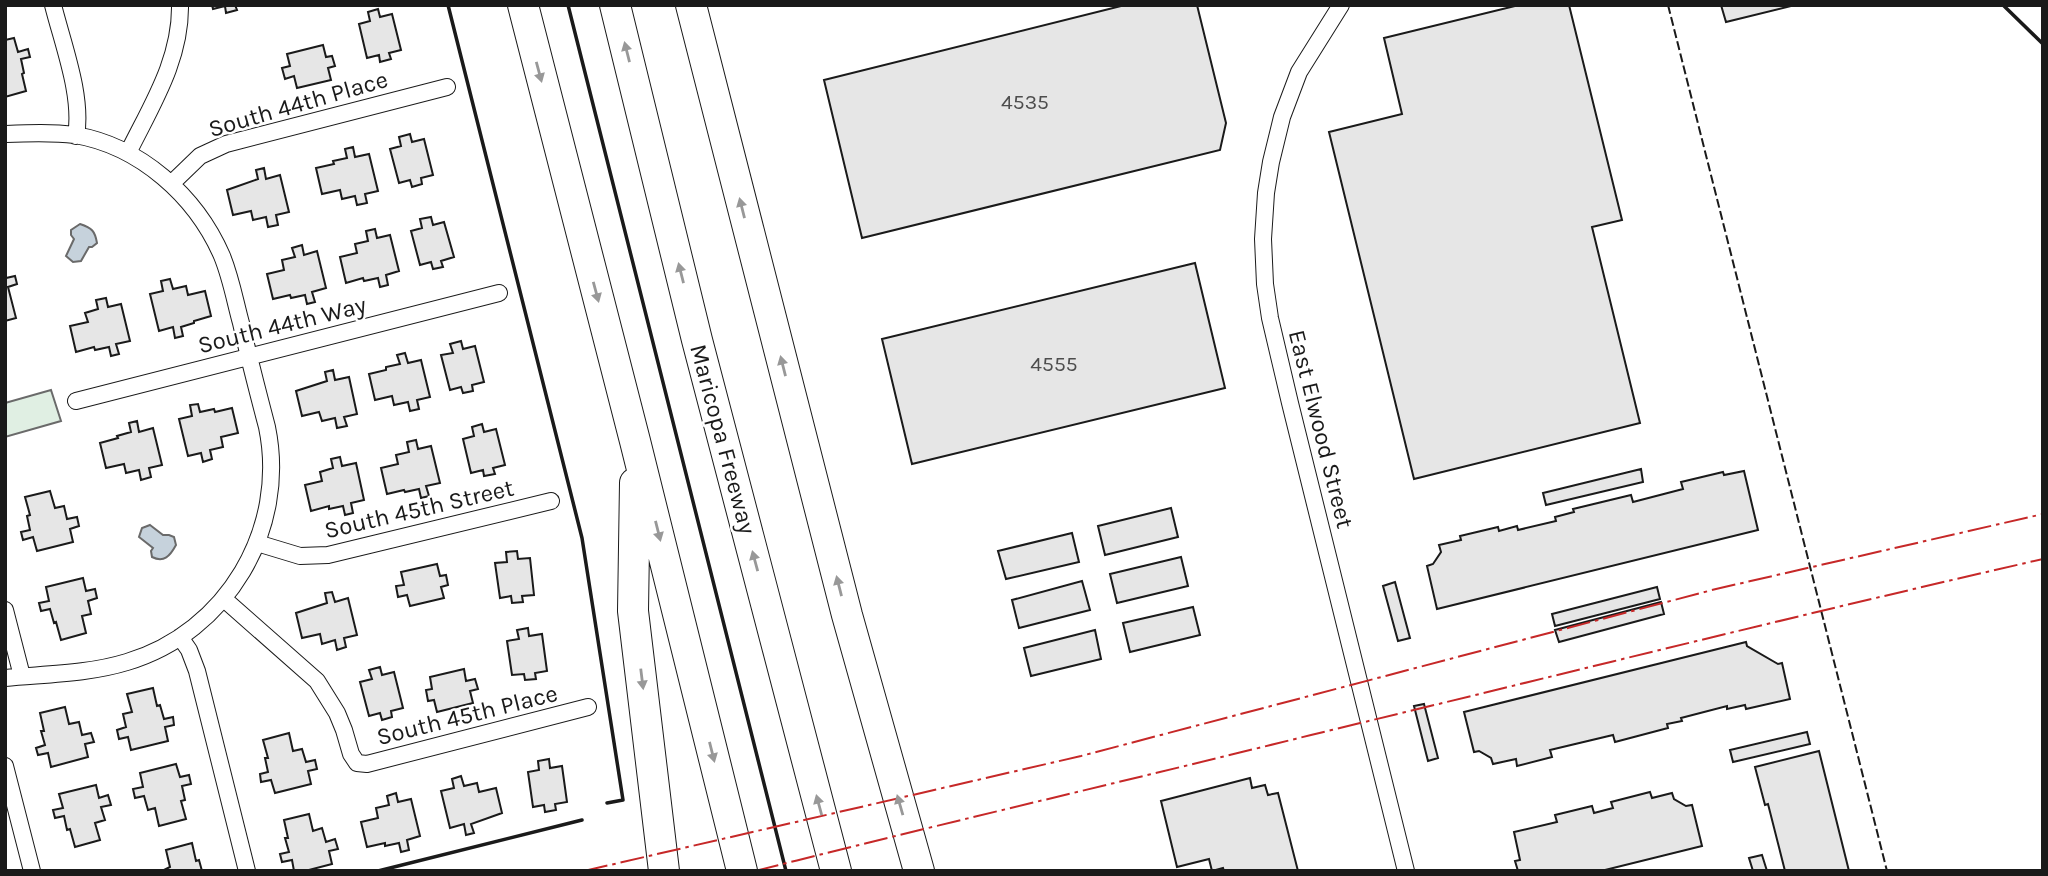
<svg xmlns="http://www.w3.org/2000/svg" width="2048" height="876" viewBox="0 0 2048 876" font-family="Karla,sans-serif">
<rect width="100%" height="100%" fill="#fff"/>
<path fill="#e0efe3" stroke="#6a6a6a" stroke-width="2" d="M51 390 61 421 5 437V403Z"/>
<path fill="#c6d2dc" stroke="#6a6a6a" stroke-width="2" d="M80 224C92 228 95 231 97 243L92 247H89L81 261 73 262 66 256 74 239 71 235V230Z
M150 525 163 535H169L174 537 176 545C170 556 164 563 152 557L151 551 153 548 139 537 142 528Z"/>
<path fill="#e6e6e6" stroke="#1a1a1a" stroke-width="2" d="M212 5H235L237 10 226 13 225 6 213 9Z
M1125 5H1197L1226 123 1220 150 862 238 824 80Z
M1519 5H1569L1622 220 1592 227 1640 423 1414 479 1329 132 1402 114 1384 38Z
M1721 5H1795L1726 22Z
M378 9 380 17 392 14 401 50 389 53 391 59 380 62 379 55 367 58 359 24 370 21 368 12Z
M14 38 18 52 28 49 30 57 21 59 24 73 22 74 26 91 5 97V40Z
M323 45 326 57 332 56 335 66 328 68 331 80 297 88 294 76 285 79 282 68 290 66 287 54Z
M410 134 412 142 424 139 433 175 421 178 422 184 412 187 410 180 399 183 390 149 401 146 399 137Z
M353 147 355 157 369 154 378 191 365 194 367 203 357 205 355 196 342 199 340 190 322 194 316 168 334 164 333 161 347 158 345 149Z
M264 168 266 179 280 175 289 212 276 215 278 225 268 227 266 217 253 220 251 211 233 215 227 190 258 179 256 170Z
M431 217 433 225 444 222 454 257 441 261 443 267 433 269 431 262 420 265 411 231 422 228 420 219Z
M375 229 377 238 390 235 399 271 386 275 388 285 380 287 378 278 364 281 363 278 346 283 340 257 357 253 355 244 368 241 366 231Z
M302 245 304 255 317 251 326 288 312 292 315 302 307 304 305 295 291 298 290 295 273 299 267 274 284 270 282 260 295 257 292 248Z
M1195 263 1225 388 912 464 882 339Z
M5 275 6 278 15 276 17 284 8 287 16 318 5 321Z
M170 279 173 289 186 286 188 295 205 291 211 316 194 321V323L181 327 183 336 175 338 173 327 159 331 150 294 163 291 161 281Z
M106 298 108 307 121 304 130 341 116 344 119 354 111 356 109 347 95 350 94 347 76 352 70 326 88 322 85 313 98 309 96 300Z
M461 341 463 349 475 346 484 382 472 385 473 391 463 393 461 387 450 390 441 355 453 353 450 344Z
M405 353 408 363 421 360 430 397 417 400 419 409 410 411 408 402 394 405 392 396 375 400 369 374 386 370V367L400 364 397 355Z
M333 370 335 380 349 377 357 414 344 417 347 426 337 428 335 418 322 421 319 412 302 416 296 391 327 381 325 372Z
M198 404 200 412 214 409 215 412 232 408 238 433 221 437 223 447 210 450 212 459 203 462 201 453 188 456 179 419 192 416 190 405Z
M137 421 139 432 153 428 162 465 149 468 151 477 141 480 139 470 126 473 124 464 106 468 100 443 118 438 117 436 131 432 129 423Z
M482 424 484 432 496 429 505 465 493 468 495 474 484 476 483 470 471 473 463 439 474 436 472 427Z
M416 440 418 449 431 446 440 483 426 486 429 496 421 498 419 489 405 492 404 490 387 494 381 468 398 464 396 455 409 452 407 442Z
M340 457 342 466 356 463 364 500 351 503 353 513 345 515 343 506 329 509V506L311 511 305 485 322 481 320 472 333 468 331 459Z
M1641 469 1643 482 1546 505 1543 493Z
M1744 471 1758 530 1437 609 1427 566 1433 564 1441 552 1439 545 1461 540 1460 536 1498 527 1499 531 1517 526 1518 530 1556 521 1555 517 1574 512 1573 509 1631 495 1633 502 1683 489 1681 482 1723 472 1724 475Z
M50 491 55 508 64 506 67 519 77 517 79 526 70 529 73 542 37 551 33 537 23 540 21 532 30 530 27 516 30 515 25 497Z
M1171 508 1178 537 1105 555 1098 526Z
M1072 533 1079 562 1006 579 998 551Z
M517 551 518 559 530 558 534 595 522 596 523 602 512 603 511 596 500 598 495 563 507 562 506 552Z
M1181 557 1188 586 1117 603 1110 574Z
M437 564 440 576 446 575 448 585 441 587 444 598 410 606 407 595 398 597 396 586 404 585 401 572Z
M83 578 86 591 95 589 97 598 88 601 91 614 82 616 86 633 61 640 56 622 54 623 50 609 41 611 39 603 49 601 46 587Z
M1082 581 1090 610 1019 628 1012 600Z
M1395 582 1410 638 1398 641 1383 586Z
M1657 587 1660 599 1555 626 1552 614Z
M332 592 335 602 348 598 357 635 344 638 346 647 337 650 335 640 322 644 320 634 302 638 296 613 327 603 325 593Z
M1661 602 1664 614 1559 642 1555 630Z
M1193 607 1200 635 1130 652 1123 623Z
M528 628 529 636 542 634 547 671 535 673 536 679 525 680 524 674 512 675 507 641 519 639 517 630Z
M1095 630 1101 659 1031 676 1024 648Z
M1746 642 1747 646 1778 664 1782 663 1790 699 1746 709 1745 705 1727 709V706L1681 718 1682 721 1667 724 1668 728 1615 742 1613 735 1550 750 1552 757 1517 766 1516 759 1493 764 1491 758 1479 751 1474 752 1464 712Z
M380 667 382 675 394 672 403 708 391 711 392 717 382 720 380 713 369 716 360 682 372 679 369 670Z
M464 669 466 681 475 679 478 689 470 691 473 703 437 712 434 700 428 701 426 690 432 689 430 677Z
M153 688 157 706 160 705 164 719 173 717 174 725 165 727 168 741 131 750 128 737 119 739 117 730 126 727 123 714 132 712 127 694Z
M1424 704 1438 758 1428 761 1414 706Z
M65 707 69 724 79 722 82 735 91 733 94 742 85 744 88 757 51 767 48 753 38 755 36 748 45 745 41 731H44L40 713Z
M1807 732 1810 744 1733 762 1730 750Z
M289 733 293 751 302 749 306 762 315 760 317 769 308 771 311 784 275 793 271 780 261 782 260 774 268 772 265 758H268L263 740Z
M1819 751 1849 871H1785L1768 804 1765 805 1755 767Z
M549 759 550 768 562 766 567 802 555 804 556 810 545 812 544 805 533 807 528 772 539 770 538 761Z
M176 764 180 777 189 775 191 784 182 786 185 800 181 801 186 819 159 826 155 808 148 810 144 796 135 798 133 789 143 787 140 773Z
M461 776 464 786 477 783 479 792 496 788 502 813 471 824 474 833 466 835 464 824 450 828 441 791 454 788 452 779Z
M1250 778 1252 788 1265 785 1268 795 1278 793 1298 871H1224L1223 868 1212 871 1209 859 1177 867 1161 801Z
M96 785 99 798 108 795 111 805 101 807 105 820 95 823 100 840 75 847 70 829 67 830 64 816 55 818 53 810 63 808 59 794Z
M1650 792 1652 798 1672 793 1674 799 1686 806 1692 805 1702 846 1601 871H1518L1515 861 1520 860 1514 832 1557 822 1555 815 1592 806 1594 813 1613 808 1611 802Z
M396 793 398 802 411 799 420 836 407 840 409 850 401 852 399 843 385 846V843L367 847 361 822 378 818 376 808 389 805 387 796Z
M309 814 313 831 322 828 326 842 335 839 338 849 329 851 332 864 305 871H294L292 860 282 862 280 854 289 852 285 838H288L284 820Z
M192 843 196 861 199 860 202 871H162L170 867 166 850Z
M1762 855 1767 871H1753L1749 858Z"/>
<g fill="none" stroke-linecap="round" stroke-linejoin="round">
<defs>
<path id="street" d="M53 5C63 45 83 96 76 136
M1341 5 1299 72 1282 117 1271 162 1266 193 1263 239 1265 284 1270 318 1290 403 1406 871
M5 134C29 133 52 132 75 135 140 146 196 196 222 256 231 278 235 301 241 323 249 358 258 393 267 427 288 529 227 632 127 662 88 674 46 674 5 678
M128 153C151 106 181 60 180 5
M171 184 200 156 226 144 447 87
M76 401 499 293
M257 543 300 556 328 555 551 501
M224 599 317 681 337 713 344 730 351 754 357 763 367 764 588 707
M5 610 22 676
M180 637 189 650 197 671 247 871
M5 766 32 871"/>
<path id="highway" d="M523 5 635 441 742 871
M615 5 697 340 836 871
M691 5 847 615 919 871
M635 483 633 611 664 871"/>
</defs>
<use href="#street" stroke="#1a1a1a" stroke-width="18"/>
<use href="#highway" stroke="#1a1a1a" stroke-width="32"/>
<use href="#street" stroke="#fff" stroke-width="16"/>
<use href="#highway" stroke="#fff" stroke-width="30"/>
<path stroke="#1a1a1a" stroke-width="2" stroke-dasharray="9 3.5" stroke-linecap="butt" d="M1668 5 1887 871"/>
<path stroke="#1a1a1a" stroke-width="3.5" d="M448 5 582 538 623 800 607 803
M568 5 786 871
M2003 5 2043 44
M378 871 582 820"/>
<path stroke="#c62828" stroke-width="2" stroke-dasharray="24 5 3.5 5" stroke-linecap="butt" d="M584 871 1081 756 1716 589 2043 514
M755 871C940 824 1126 781 1311 735 1555 676 1798 615 2043 559"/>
</g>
<defs><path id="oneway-solid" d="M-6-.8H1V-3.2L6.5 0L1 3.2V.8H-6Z" transform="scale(1.75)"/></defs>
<g fill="#989898">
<use href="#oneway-solid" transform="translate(627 52) rotate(-104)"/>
<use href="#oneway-solid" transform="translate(539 72) rotate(75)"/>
<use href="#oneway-solid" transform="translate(742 208) rotate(-104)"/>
<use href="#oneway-solid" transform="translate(681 273) rotate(-104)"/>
<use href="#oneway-solid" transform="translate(596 292) rotate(75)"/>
<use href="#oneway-solid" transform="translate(783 366) rotate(-104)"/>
<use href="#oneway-solid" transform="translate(658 531) rotate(76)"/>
<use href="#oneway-solid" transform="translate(755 561) rotate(-105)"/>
<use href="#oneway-solid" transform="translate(839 586) rotate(-104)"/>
<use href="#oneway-solid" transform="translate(642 679) rotate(83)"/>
<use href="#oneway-solid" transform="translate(712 752) rotate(76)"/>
<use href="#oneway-solid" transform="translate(819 805) rotate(-105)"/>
<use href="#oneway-solid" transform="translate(900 805) rotate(-106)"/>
</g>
<g text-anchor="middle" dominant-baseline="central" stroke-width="5" stroke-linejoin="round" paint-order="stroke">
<g font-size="21" fill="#4d4d4d">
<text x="1025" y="102">4535</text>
<text x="1054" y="364">4555</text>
</g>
<g font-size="24" fill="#1a1a1a" stroke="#fff">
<text transform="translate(298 104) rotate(-16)">South 44th Place</text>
<text transform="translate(282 325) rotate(-14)">South 44th Way</text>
<text transform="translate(1321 429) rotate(76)">East Elwood Street</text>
<text transform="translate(723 439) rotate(75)">Maricopa Freeway</text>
<text transform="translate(419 509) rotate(-13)">South 45th Street</text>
<text transform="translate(467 715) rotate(-14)">South 45th Place</text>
</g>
</g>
<rect width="2048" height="876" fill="none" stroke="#1a1a1a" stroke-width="14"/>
</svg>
